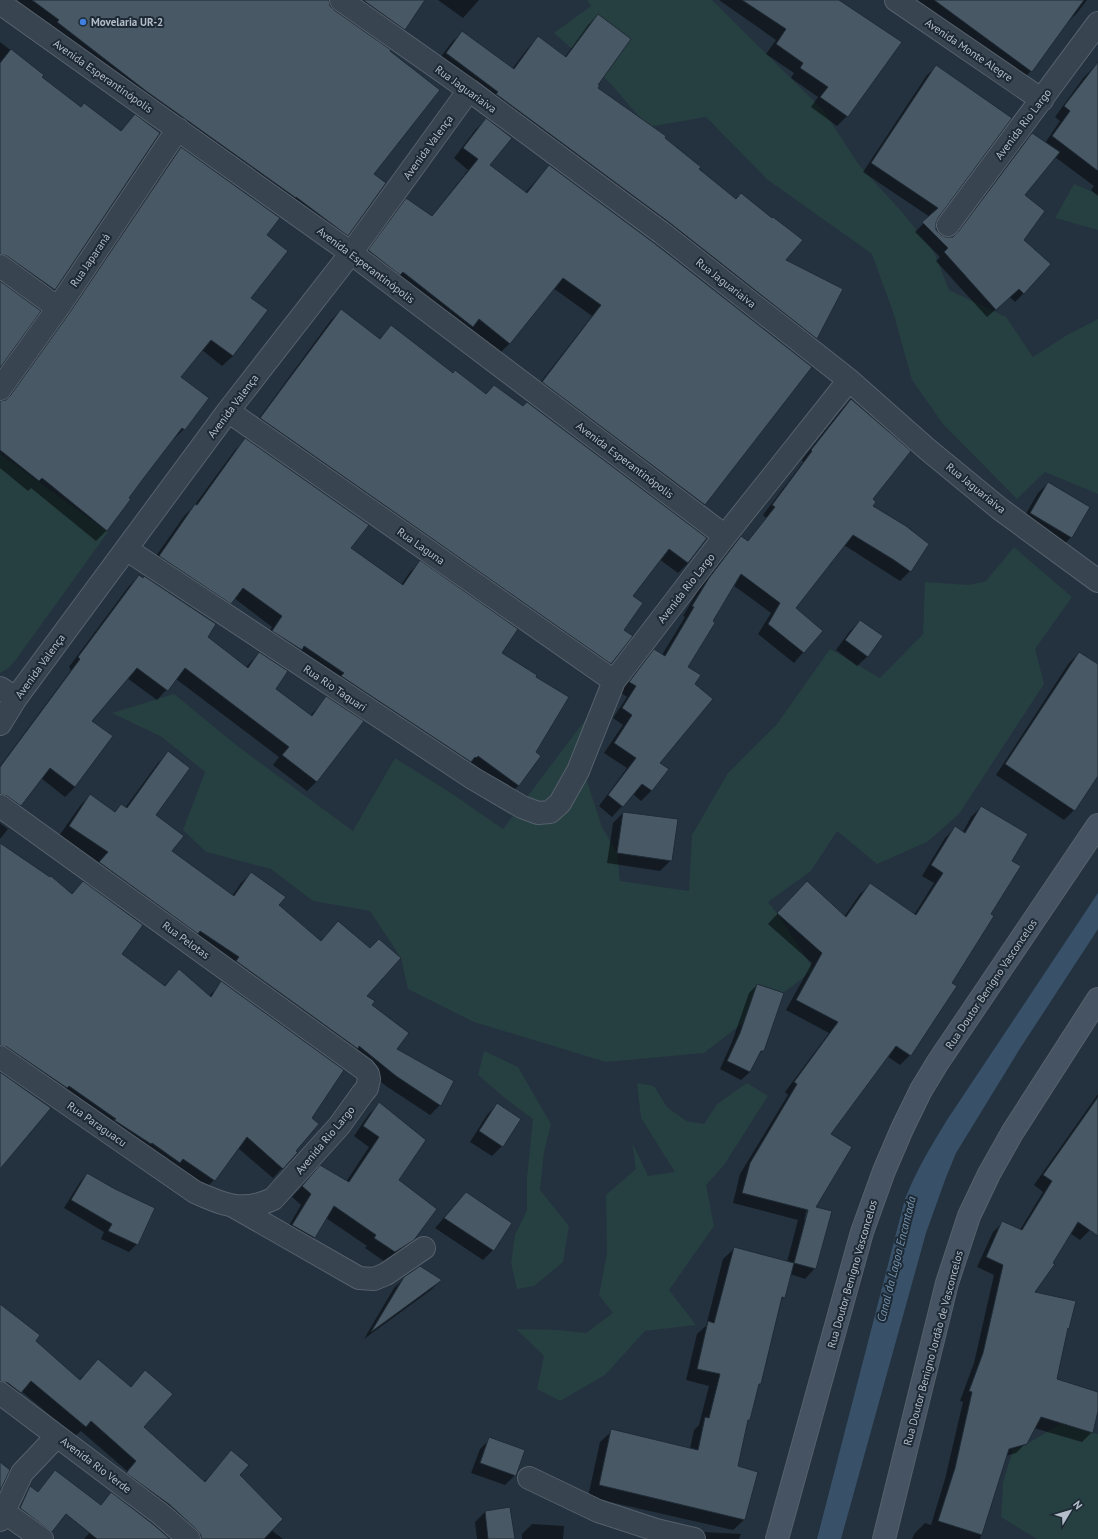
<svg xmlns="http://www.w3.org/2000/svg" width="1098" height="1539" viewBox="0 0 1098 1539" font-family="'PT Sans',sans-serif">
<rect width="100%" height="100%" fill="#24323f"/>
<path fill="#263f40" d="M587 0H712L823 110 859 165 902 212 934 252 949 290 1006 317 1033 357 1067 335 1098 319V494L1045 472 1017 499 943 424 912 380 894 315 872 254 768 180 706 117 648 127 610 83 554 33 591 6Z
M1074 184 1098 194V230L1055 218Z
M0 454 108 532 15 661 7 669 0 673Z
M1014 547 1072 597 1035 649 1044 684 959 814 927 842 877 864 837 831 811 871 768 902 777 913 814 970 765 1006 704 1053 606 1062 474 1022 408 989 401 958 370 911 313 901 271 869 206 852 183 830 205 772 162 737 112 713 174 694 240 748 353 831 395 758 451 793 503 829 616 679 578 754 602 827 617 853 620 881 689 891 692 835 728 773 777 724 830 649 880 678 923 634 925 582 969 585 986 581Z
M484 1051 518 1067 551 1124 544 1152 540 1190 569 1226 563 1262 534 1286 517 1289 511 1263 515 1235 527 1210V1177L533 1119 506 1099 478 1075Z
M637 1083 654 1086 667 1107 686 1121 704 1124 717 1104 747 1083 768 1096 724 1165 706 1185 714 1226 669 1290 696 1325 645 1331 605 1375 560 1401 537 1389 544 1356 516 1329 559 1330 586 1333 613 1313 599 1295 607 1253 606 1195 636 1169 632 1142 648 1176 675 1172 641 1118Z
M1060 1424 1098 1434V1539H1037L1001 1517 1003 1482 1013 1450 1027 1444Z"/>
<path fill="#385168" d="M1098 893V929L1019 1050 956 1153 945 1180 926 1233 841 1539H817L905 1199C916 1171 931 1146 947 1120Z"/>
<path fill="#0007" fill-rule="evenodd" d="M0 0H328L373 174 347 235 337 245Z
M338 0H424L404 29 394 39Z
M438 0H479L463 18Z
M719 0H837L847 116 837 126 811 107 818 97 791 78 794 73 766 54 776 40Z
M899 0H1087L1077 13 1067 23 1031 71 1021 81Z
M598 15 596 88 663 138 698 170 735 199 741 194 772 219 785 260 817 339 807 349 436 63 452 42 462 32 512 69 528 48 538 38 565 57 588 25Z
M0 42 43 75 41 78 80 108 84 104 120 132 135 116 159 133 54 290 44 300 0 268Z
M1098 63V196L1091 190 1094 186 1055 157 1023 195 1022 240 1024 293 1015 302 1010 297 987 317 936 261 940 257 915 232 930 217 863 172 927 75 936 67 1010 119 937 217 935 223V230L940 236 946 238H953L1024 143 1032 134 1045 143 1060 121 1055 117 1084 77Z
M486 119 489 165 525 193 549 166 810 367 704 505 694 515 533 392 592 316 553 288 510 343 500 353 359 261 396 209 407 199 431 217 468 170 454 158 476 129Z
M181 148 266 235 250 298 233 356 222 366 202 350 180 377 184 429 174 439 173 438 142 479 107 530 96 541 31 488 28 491 0 468V402L5 401 58 327 171 159Z
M341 310 379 339 391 326 453 374 485 395 688 563 678 573 659 559 632 596 623 630 611 663 600 673 251 429 331 320Z
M851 400 872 499 871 506 928 544 910 571 900 581 844 545 794 608 821 631 794 663 758 634 771 613 733 585 687 667 694 685 659 763 667 769 651 791 641 801 633 794 612 817 599 806 627 768 604 753 623 725 613 718 627 697 620 692 644 660 654 650 662 655 685 617 683 616 699 589 731 548 741 538 747 542 766 518 763 515 803 462 802 460 841 410Z
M245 440 350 549 401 585 410 572 420 562 501 653 535 752 540 756 518 786 508 796 263 641 272 627 234 598 220 613 149 566 185 515 194 506 235 450Z
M1048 483 1071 537 1061 548 1020 524 1038 493Z
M139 576 207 637 246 667 259 653 274 689 310 716 326 698 317 781 307 791 273 765 279 757 176 679 157 700 127 678 91 721 111 736 75 787 65 797 41 778 21 805 11 815 0 808V766L71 670 69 667 129 586Z
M860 621 868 656 857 666 836 650 850 631Z
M1079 653 1098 666V774L1074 810 1064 820 996 775 1069 663Z
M168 753 154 815 171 851 232 896 241 883 251 873 278 906 320 942 338 923 366 996 395 1050 440 1105 430 1115 386 1086 349 1056 90 873 98 863 59 836 80 806 90 795 114 812 121 805 125 808 158 763Z
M981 807 1011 861 990 914 910 1055 900 1065 887 1056 829 1134 815 1208V1268L805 1279 790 1274 784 1297 780 1301 760 1384 757 1387 749 1419 747 1421 737 1466 745 1519 733 1530 588 1497 600 1442 612 1431 690 1449 694 1430 699 1425 709 1386 686 1380 697 1334 706 1326 723 1259 735 1248 787 1262 798 1220 733 1203 740 1174 788 1095 785 1092 829 1033 786 1010 812 963 768 924 807 882 844 917 860 894 871 884 914 915 934 883 922 876 945 838 955 828 963 832 971 817ZM808 1205 810 1206 807 1217 804 1220Z
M623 813 671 860 660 871 607 863 613 823Z
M0 823 8 829 0 839Z
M0 844 71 894 83 882 120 954 164 986 179 971 209 996 222 983 310 1118 294 1151 297 1152 273 1178 238 1148 214 1180 204 1190 0 1058Z
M757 985 763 1050 757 1057 750 1072 741 1080 720 1069 732 1042 749 993Z
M1098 1094V1231L1090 1230 1080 1240 1070 1233 1033 1293 1068 1328 1066 1330 1056 1380 1098 1393V1407L1092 1432 1082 1442 1034 1428 1026 1443 1016 1453 1006 1456 980 1539H912L915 1533 925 1523 931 1525 945 1479 963 1402 960 1401 974 1363 994 1275 977 1267 993 1232 1003 1222 1020 1230 1043 1192 1034 1185Z
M379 1104 413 1239 402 1250 385 1262 365 1248 367 1246 326 1218 314 1238 304 1248 283 1236 301 1205 292 1197 310 1177 346 1182 369 1147 354 1136 369 1114Z
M497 1104 502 1146 492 1156 470 1142 487 1115Z
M87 1174 137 1244 129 1252 101 1239 104 1232 64 1208 80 1182Z
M456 1204 493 1250 483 1260 435 1228Z
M404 1278 441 1280 431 1290 364 1339 394 1288Z
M0 1306 35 1341 79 1380 98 1360 130 1388 145 1372 143 1427 204 1482 231 1452 239 1476 271 1530 283 1539H187L117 1483 127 1471 81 1431 75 1436 21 1391 10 1402 0 1395Z
M490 1439 515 1475 505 1485 471 1473 480 1449Z
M109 1510 169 1539H84Z
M485 1512 514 1539H477L475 1522Z
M532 1524 564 1526 563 1539H522V1534Z
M704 1532 741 1534 739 1539H697Z"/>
<path fill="#485865" stroke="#1f2b36" d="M32 0H329L330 6 334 10 391 50 390 51 440 90 374 174 386 183 348 236 296 197V198L146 91 57 22 59 20Z
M363 0H425L405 30Z
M742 0H839L902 42 848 117 820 97 828 87 800 68 803 63 776 44 786 29Z
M934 0H1084L1032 72Z
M598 14 631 39 598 85H600L598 88 666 136 665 138 701 167 699 169 736 199 741 193 772 218 773 217 803 240 786 260 843 289 817 339 670 223 496 94 498 92 446 53 462 31 514 69 538 36 566 57Z
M11 49 44 75 42 77 81 107 84 103 121 131 135 114 160 133 55 290 7 256 0 254V63Z
M1098 62V171L1052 136 1070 111 1064 106Z
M936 65 1012 118 938 218 936 223V230L941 235 946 237H953L958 232 1032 133 1060 152 1025 195 1045 211 1024 240 1051 264 1024 294 1019 289 996 310 944 252 948 248 922 222 938 208 871 163Z
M486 118 512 138 490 165 527 193 549 165 654 243 812 367 705 505 542 382 601 305 563 278 510 344 479 319 473 327 403 272 400 275 368 250 406 198 432 216 478 159 463 148Z
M181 147 280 218 267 235 288 251 251 298 268 310 233 356 211 340 181 377 209 398 185 430 182 428 143 479 129 498 131 499 107 531 42 478 39 481 0 450V401L6 400 10 396 68 315Z
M0 281 41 311 0 368Z
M341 309 380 339 391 325 453 373 455 370 486 394 494 385 523 406 527 402 707 538 688 563 669 549 633 596 643 603 624 630 633 636 611 664 260 418Z
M851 399 911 451 873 499 876 502 873 506 906 526 929 544 911 572 894 560 853 535 796 608 823 631 804 653 768 624 780 603 741 574 713 621 715 623 688 667 701 675 695 684 713 699 660 763 669 769 652 791 642 784 623 807 608 795 636 758 614 743 632 715 622 708 636 686 629 682 654 649 665 656 694 607 692 606 709 578 741 536 748 541 775 507 772 505 812 451 811 450Z
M245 438 369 525 351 548 403 585 420 560 518 629 502 653 537 675 536 677 569 697 536 752 541 756 519 786 478 756 476 758 475 757 471 762 341 676 344 673 304 646 302 650 272 631 282 616 243 588 231 604 159 556 195 504 197 505Z
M1048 482 1090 507 1072 538 1030 513Z
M139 575 143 578 144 576 216 624 208 637 248 668 259 652 288 671 276 689 312 716 326 696 364 721 317 782 282 755 289 747 185 668 168 691 137 668 92 721 113 736 75 787 50 768 21 806 7 796 0 794V767L80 659 78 657Z
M860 620 883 636 868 657 845 640Z
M1079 652 1098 664V776L1075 811 1005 764Z
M168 751 190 768 156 815 184 836 172 851 234 896 251 872 286 897 279 905 321 941 338 921 370 948 379 939 401 958 367 996 375 1001 372 1005 409 1033 397 1049 454 1081 441 1106 396 1076 359 1046 358 1049 236 961 239 957 200 931 198 934 99 862 108 852 69 826 90 794 115 812 121 804 127 808Z
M981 806 1028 834 1012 861 1021 866 991 914 994 916 952 983 957 986 911 1056 896 1046 831 1134 852 1147 816 1207 832 1211 816 1269 794 1263 808 1210 742 1193 750 1163 797 1084 794 1082 838 1022 796 1000 822 953 777 913 807 881 846 917 870 883 916 915 943 873 931 865 955 826 965 833Z
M623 812 678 819 672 861 617 853Z
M0 843 50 877 51 876 72 894 83 881 143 925 122 954 165 986 179 969 211 997 221 981 344 1070 312 1118 319 1124 296 1151 298 1152 283 1169 247 1137 215 1181 183 1159 180 1163 152 1143 151 1144 114 1120 116 1119 69 1086 67 1088 7 1047 0 1045Z
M757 984 784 993 764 1051H761L750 1072 727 1061 740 1033Z
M0 1072 51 1108 0 1169Z
M1098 1097V1236L1078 1222 1053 1263 1055 1264 1035 1292 1076 1301 1069 1329 1068 1328 1057 1379 1098 1392V1411L1093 1433 1041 1417 1027 1444 1009 1449 982 1535 938 1521 955 1468 972 1392 969 1391 983 1353 1003 1265 986 1257 1002 1221 1022 1230 1052 1181 1043 1175Z
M379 1102 426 1140 399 1180 437 1209 414 1240 395 1252 374 1238 376 1235 334 1206 315 1238 292 1225 311 1194 302 1186 320 1165 349 1182 379 1137 363 1126Z
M497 1103 521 1119 503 1147 479 1131Z
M87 1173 115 1189 155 1208 138 1245 108 1231 112 1224 71 1200Z
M466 1192 512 1223 494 1251 444 1218Z
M734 1247 794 1263 785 1298 782 1297 761 1384H759L750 1420H748L738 1466 758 1472 745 1520 599 1485 611 1429 698 1450 705 1417 709 1418 720 1374 697 1369 708 1321 714 1323Z
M420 1266 442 1280 371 1332 404 1277Z
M0 1304 40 1335 36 1341 80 1380 98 1359 131 1387 145 1370 173 1394 144 1427 205 1482 231 1450 249 1465 240 1475 283 1519 264 1539H201V1535L197 1530 170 1505 126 1473 136 1461 91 1421 86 1427 31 1381 21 1393 8 1383 0 1381Z
M489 1437 525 1450 516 1476 480 1463Z
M0 1462 10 1470 0 1491Z
M55 1470 101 1505 111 1492 154 1525 170 1539H97L66 1514 52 1532 20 1508 30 1486 38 1492Z
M510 1507 515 1539H488L485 1511Z"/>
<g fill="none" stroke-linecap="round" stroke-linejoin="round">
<defs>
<path id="street" d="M341 0 469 90 662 233 849 380 927 449 1000 509 1098 581
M896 0 1042 100
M0 3 351 253 725 536
M948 225 1098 23
M0 266 58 308
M0 389 58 308 178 129
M228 411 614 681
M126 549 474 779 522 807 538 813 550 812 560 803 578 771 614 681 725 536 849 380
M0 688 16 698
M0 724 16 698 228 411 351 253 469 90
M0 806 364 1069 368 1074 369 1079 367 1088 362 1094 339 1126 273 1199C242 1213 224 1205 195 1192L0 1057
M233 1206 359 1278 374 1279 386 1274 424 1248
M0 1393 162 1515 189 1539
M529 1478 598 1511 656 1530 694 1539
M4 1512 42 1539
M0 1520 22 1473 57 1436"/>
<path id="secondary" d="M777 1539 862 1232 884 1171 902 1129 921 1090 938 1062 1098 825
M884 1539 947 1283 969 1216 989 1174 1012 1133 1098 999"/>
</defs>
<use href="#street" stroke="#56616d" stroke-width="24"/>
<use href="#secondary" stroke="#56616d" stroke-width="24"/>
<use href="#street" stroke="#38444f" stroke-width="22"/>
<use href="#secondary" stroke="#465362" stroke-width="22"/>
</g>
<circle fill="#3f7fe0" stroke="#1d2934" stroke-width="1.5" cx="83" cy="22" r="4"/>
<g text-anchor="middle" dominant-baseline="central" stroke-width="4" stroke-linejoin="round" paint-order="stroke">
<g font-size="11" font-weight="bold" fill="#b4beca" stroke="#1d2934" text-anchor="start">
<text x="91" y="22">Movelaria UR-2</text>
</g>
<g font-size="11" fill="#b4beca" stroke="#1d2934">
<text transform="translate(969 50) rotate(34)">Avenida Monte Alegre</text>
<text transform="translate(103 76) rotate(35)">Avenida Esperantinópolis</text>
<text transform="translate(466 89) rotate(36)">Rua Jaguariaiva</text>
<text transform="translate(1023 124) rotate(-53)">Avenida Rio Largo</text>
<text transform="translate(428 147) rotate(-54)">Avenida Valença</text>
<text transform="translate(90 260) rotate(-56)">Rua Japaraná</text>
<text transform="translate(366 265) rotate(37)">Avenida Esperantinópolis</text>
<text transform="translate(726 283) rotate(38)">Rua Jaguariaiva</text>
<text transform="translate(233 406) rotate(-53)">Avenida Valença</text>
<text transform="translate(625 460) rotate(37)">Avenida Esperantinópolis</text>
<text transform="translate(976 488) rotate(39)">Rua Jaguariaiva</text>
<text transform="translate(421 546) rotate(35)">Rua Laguna</text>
<text transform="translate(686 588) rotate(-52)">Avenida Rio Largo</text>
<text transform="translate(40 666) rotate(-54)">Avenida Valença</text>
<text transform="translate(335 688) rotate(34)">Rua Rio Taquari</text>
<text transform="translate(186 940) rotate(36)">Rua Pelotas</text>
<text transform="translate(991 984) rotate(-56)">Rua Doutor Benígno Vasconcelos</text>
<text transform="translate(97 1124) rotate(35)">Rua Paraguacu</text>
<text transform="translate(325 1140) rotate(-50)">Avenida Rio Largo</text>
<text transform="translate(852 1274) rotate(-74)">Rua Doutor Benígno Vasconcelos</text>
<text transform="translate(933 1348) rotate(-75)">Rua Doutor Benigno Jordão de Vasconcelos</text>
<text transform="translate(96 1465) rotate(37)">Avenida Rio Verde</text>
</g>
<g font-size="12" font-style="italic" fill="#7392ad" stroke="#1d2934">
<text transform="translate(896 1259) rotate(-76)">Canal da Lagoa Encantada</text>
</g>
</g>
<g transform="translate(1070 1511) rotate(52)" stroke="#1d2934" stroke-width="3" paint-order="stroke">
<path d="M0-3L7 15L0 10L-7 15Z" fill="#b4beca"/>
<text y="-6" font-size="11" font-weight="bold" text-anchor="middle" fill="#b4beca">N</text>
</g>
</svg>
